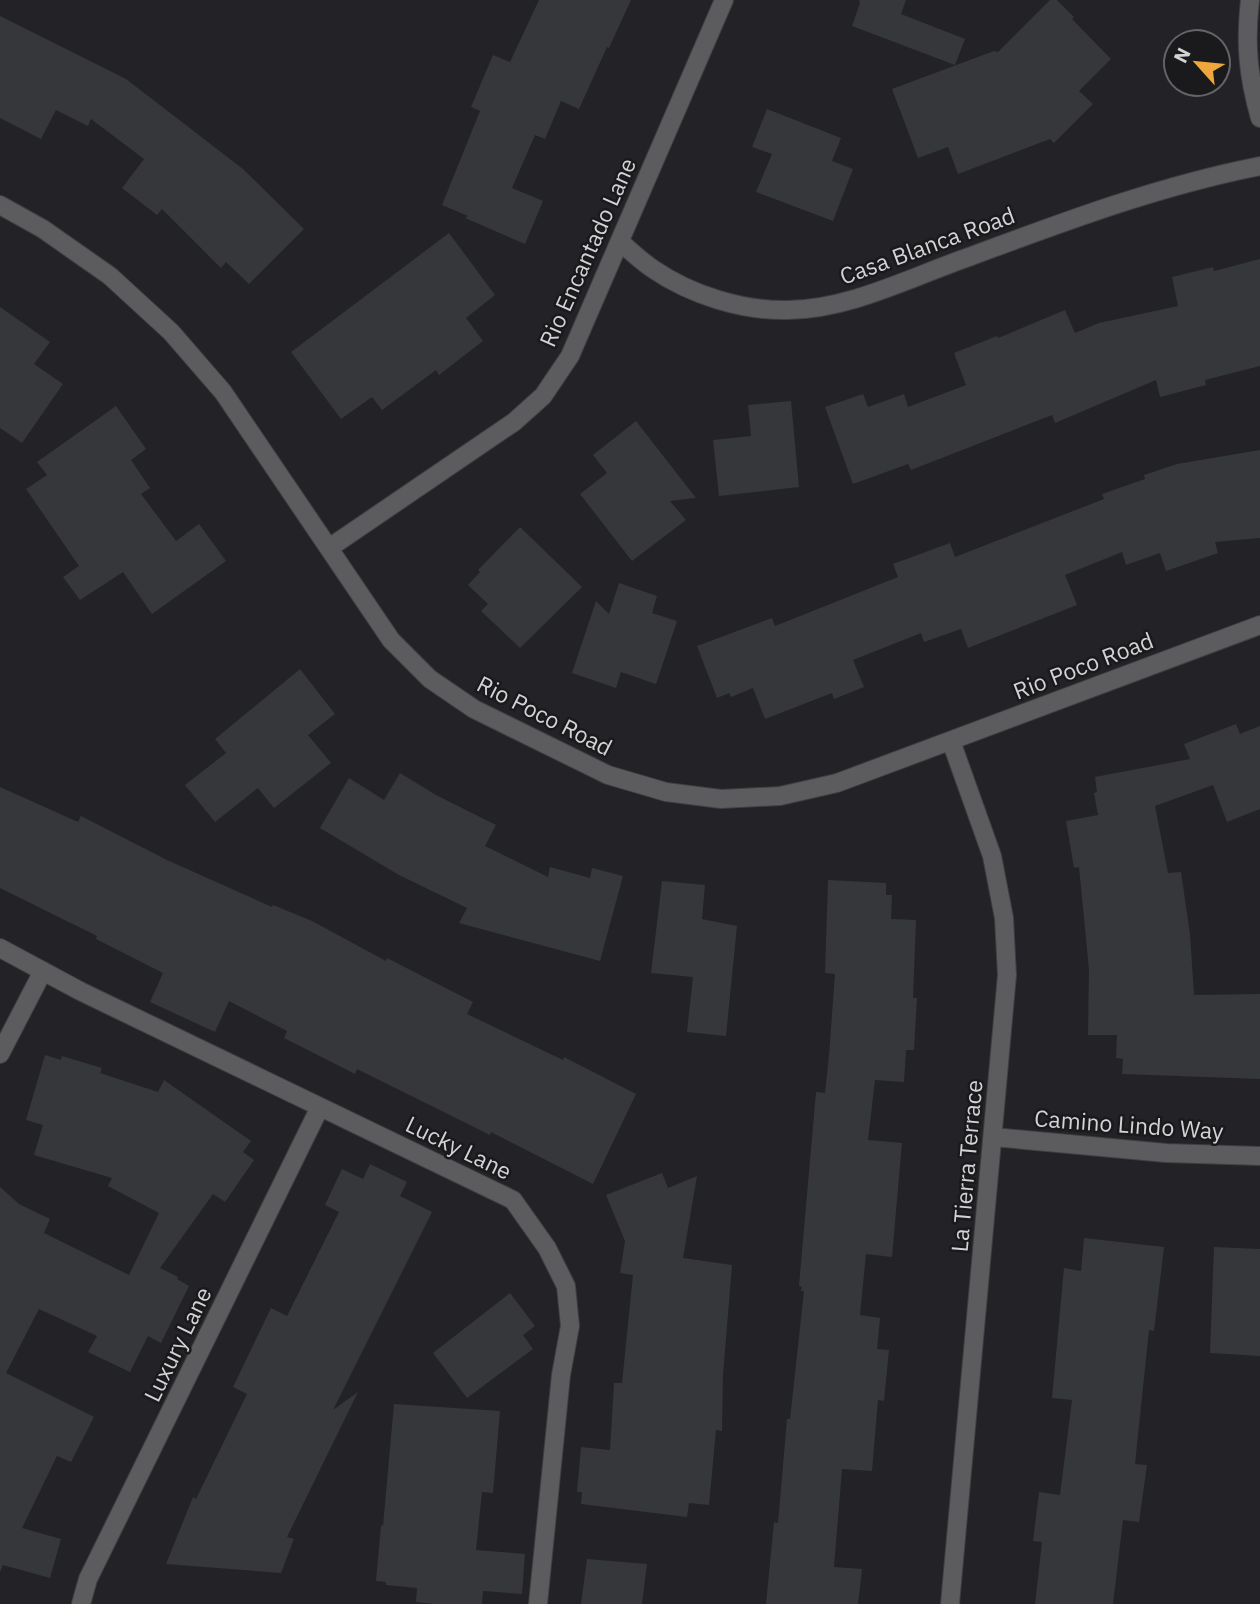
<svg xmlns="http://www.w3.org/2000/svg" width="1260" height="1604" viewBox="0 0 1260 1604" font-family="'IBM Plex Sans',sans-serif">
<rect width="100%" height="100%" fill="#232327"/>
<path fill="#36373a" d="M539 0H631L609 48 607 47 579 109 561 101 545 139 535 135 512 188 543 201 525 244 465 218 468 216 442 205 480 111 471 107 493 55 510 62Z
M859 0H906L901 14 965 39 955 65 852 26 860 3Z
M1050 0H1057L1074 17 1072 19 1111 59 1079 91 1093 104 1054 143 1050 139 958 174 948 147 918 158 892 89 994 51 998 52Z
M0 16 126 79 243 169 304 229 249 284 226 262 221 268 162 209 157 215 122 188 144 159 91 119 88 126 56 110 41 139 0 118Z
M767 109 841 138 832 161 853 169 833 221 756 192 772 154 752 147Z
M449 233 495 295 466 318 483 341 439 375 436 370 382 410 372 397 341 419 291 352Z
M1260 259V366L1205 380 1206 385 1160 397 1156 380 1055 423 1052 415 911 470 908 464 853 484 825 407 863 394 868 407 904 394 908 407 966 385 954 353 997 336 998 338 1065 310 1075 333 1099 323 1178 306 1172 277 1213 267 1214 271Z
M0 307 50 342 34 364 63 384 22 443 0 428Z
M791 401 799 487 719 496 713 440 751 436 748 405Z
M116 406 146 449 131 460 150 488 141 494 176 541 199 524 226 561 152 614 123 572 80 600 63 577 79 566 26 489 47 475 37 462Z
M636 421 696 498 670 501 686 520 632 561 580 494 607 473 593 455Z
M1260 450V538L1215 542 1218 553 1166 571 1160 553 1126 565 1122 552 1065 575 1077 605 968 648 961 629 924 642 921 633 853 660 864 687 834 699 832 693 765 719 753 688 731 697 729 693 717 698 697 646 772 618 775 626 898 577 893 564 950 543 955 557 1104 499 1102 494 1145 479 1144 475 1177 464Z
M520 527 582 587 520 648 481 611 488 604 468 585 480 572 478 570Z
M619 583 657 596 652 613 677 621 656 684 621 672 616 688 572 673 596 601 609 614Z
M300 669 335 714 308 735 331 763 274 808 258 788 215 822 185 785 226 753 215 739Z
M1236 724 1240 734 1260 726V809L1227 822 1213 785 1155 806 1168 873 1181 872 1190 934 1194 995 1260 994V1079L1122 1074 1123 1059 1116 1058 1117 1035H1088L1089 970 1079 867 1074 868 1066 821 1098 815 1094 793 1097 792 1095 777 1190 759 1184 744Z
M400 773 436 795 496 825 485 846 548 877 550 867 590 878 592 868 623 876 600 961 459 923 467 908 399 875 320 828 349 778 384 800Z
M0 787 78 822 81 816 167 860 272 907 273 905 312 921 386 961 387 958 473 1002 467 1014 563 1060 564 1057 636 1094 593 1184 491 1132 490 1135 357 1069 355 1074 284 1038 287 1031 229 1001 215 1032 150 1002 163 973 96 939 97 936 0 888Z
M828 880 886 883V895H892L891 919 916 920 913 998H917L914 1050H906L904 1082 875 1080 868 1140 902 1143 892 1257 866 1254 860 1315 880 1318 877 1349 889 1350 884 1401 878 1400 872 1471 842 1469 834 1567 862 1569 858 1604H766L774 1522 778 1523 787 1419H790L804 1291H801L802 1287 799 1286 816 1092 825 1093 829 1055 835 974 825 973Z
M662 881 705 885 702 919 737 926 726 1036 687 1032 693 977 651 973Z
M45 1055 61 1060 62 1056 102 1068 100 1073 158 1092 164 1080 251 1141 243 1152 254 1160 225 1202 213 1194 160 1268 178 1277 177 1279 189 1286 161 1343 148 1336 130 1372 88 1352 97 1336 39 1309 6 1373 94 1417 71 1462 57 1456 22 1528 61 1539 50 1578 3 1565 0 1572V1187L19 1204 50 1219 44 1233 129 1275 159 1213 108 1186 112 1178 34 1155 43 1125 26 1120Z
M370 1164 407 1182 400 1196 432 1212 333 1410 358 1392 287 1537 294 1539 281 1573 166 1564 193 1497 196 1499 247 1394 233 1387 271 1308 287 1316 339 1212 325 1205 342 1169 363 1179Z
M662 1173 668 1188 697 1176 683 1258 732 1265 723 1375 722 1431 716 1430 709 1505 689 1503 687 1517 581 1504 582 1492H577L581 1447 610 1450 614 1383H622L633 1275 620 1273 625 1241 606 1195Z
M1084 1238 1164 1247 1154 1331 1149 1330 1135 1464 1147 1465 1139 1522 1123 1520 1113 1604H1035L1041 1551 1042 1542 1033 1541 1039 1492 1060 1495 1072 1400 1052 1398 1064 1268 1081 1271Z
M1214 1247 1260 1249V1356L1210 1353Z
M510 1293 535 1326 523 1335 533 1349 467 1398 433 1353Z
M394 1404 500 1411 493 1493 482 1492 476 1550 525 1554 522 1594 483 1591 482 1604H433L416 1602 417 1588 386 1585V1582L376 1581 381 1525 383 1526Z
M587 1559 647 1564 642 1604H581Z"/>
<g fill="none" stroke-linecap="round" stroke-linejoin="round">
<defs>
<path id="minor" d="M1250 0C1245 43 1248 76 1260 118
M0 205 43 229 110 276 171 332 223 392 391 640 430 679 474 709 608 775 666 792 721 799 780 796 837 783 1260 625
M620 242C631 251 641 261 653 269 691 295 742 311 788 310 850 309 909 278 966 258 1063 222 1158 186 1260 166
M329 548 514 422 543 396 570 356 724 0
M0 948 80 991 513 1200 547 1248 566 1286 570 1326 561 1375 538 1604
M0 1054 43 971
M993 1137 1166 1153 1260 1156
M81 1604 88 1579 320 1107
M950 1604 1007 975 1004 918 992 856 951 741"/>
</defs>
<use href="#minor" stroke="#3f3f43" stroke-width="20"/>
<use href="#minor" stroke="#5c5c5e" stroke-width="18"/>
</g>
<g text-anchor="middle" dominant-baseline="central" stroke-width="5" stroke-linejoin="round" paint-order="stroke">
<g font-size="23" fill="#d2d3d5" stroke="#1a1a1d">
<text transform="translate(927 245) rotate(-20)">Casa Blanca Road</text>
<text transform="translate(587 252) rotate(-66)">Rio Encantado Lane</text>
<text transform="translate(1083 665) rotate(-21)">Rio Poco Road</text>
<text transform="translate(545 715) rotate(27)">Rio Poco Road</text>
<text transform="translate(1129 1124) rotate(4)">Camino Lindo Way</text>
<text transform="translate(459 1147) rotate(26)">Lucky Lane</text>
<text transform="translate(966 1166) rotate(-85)">La Tierra Terrace</text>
<text transform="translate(177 1344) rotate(-64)">Luxury Lane</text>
</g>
</g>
<g transform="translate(1197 63) rotate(297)"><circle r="33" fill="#1a1a1d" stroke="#646467" stroke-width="2"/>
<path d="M0-5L12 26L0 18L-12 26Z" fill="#eea73c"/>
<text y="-10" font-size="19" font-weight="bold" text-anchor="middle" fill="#d2d3d5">N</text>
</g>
</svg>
